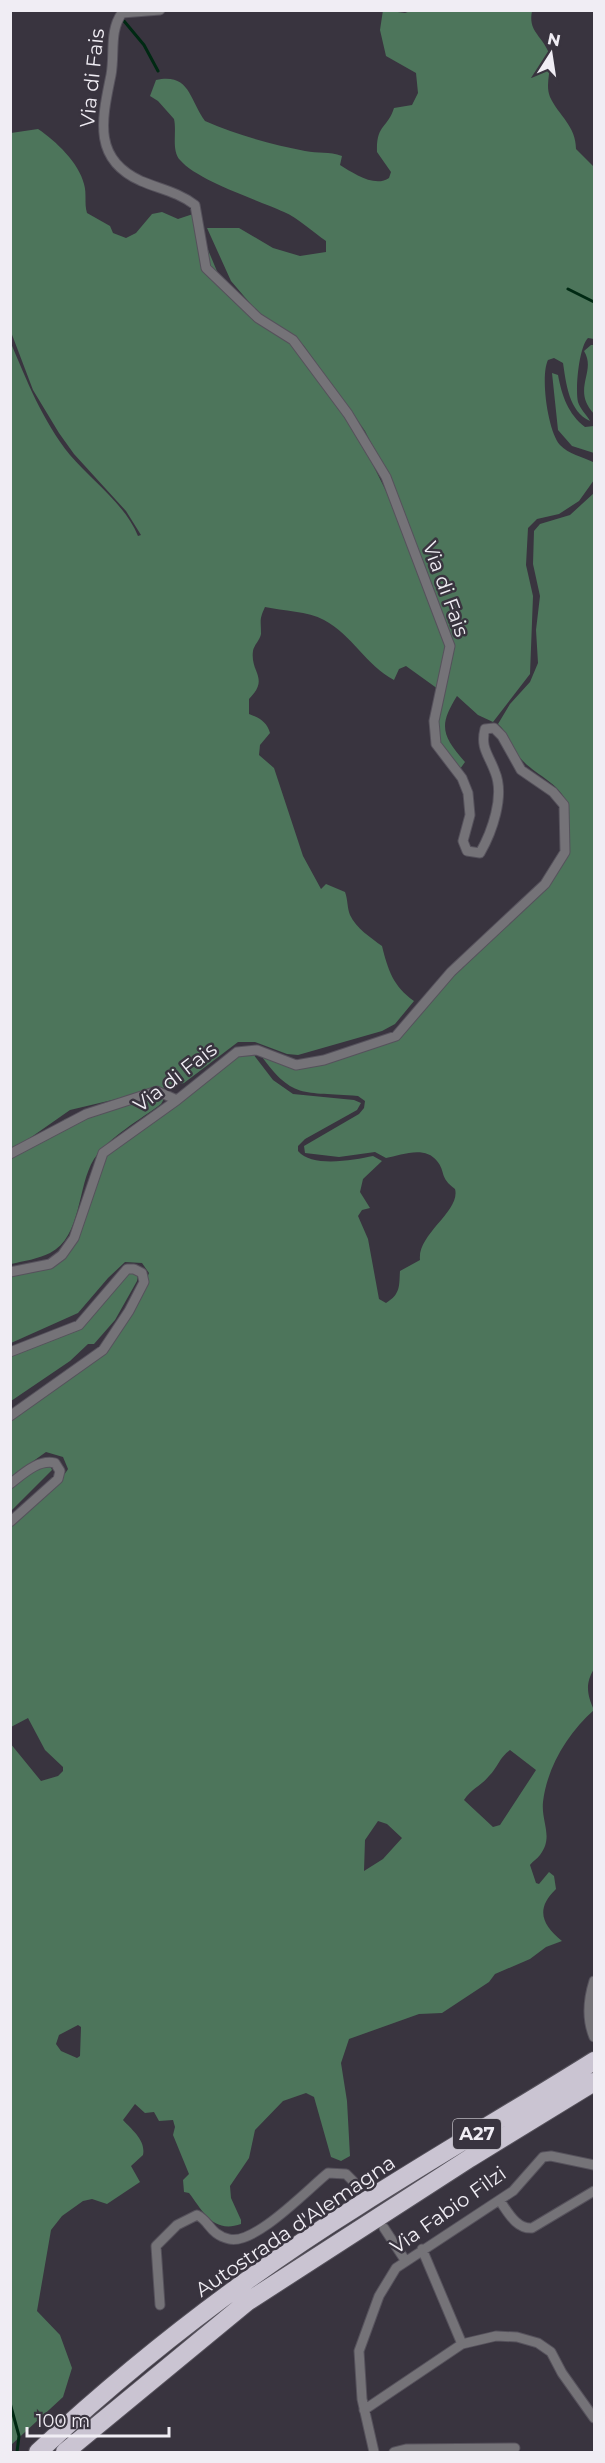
<svg xmlns="http://www.w3.org/2000/svg" width="605" height="2463" viewBox="0 0 605 2463" font-family="Montserrat,sans-serif">
<rect width="100%" height="100%" fill="#39343f"/>
<path fill="#4d755b" fill-rule="evenodd" d="M383 10 405 13 413 10 532 11C528 31 541 35 548 51 554 66 544 82 550 97 559 116 576 126 576 149L594 167V339L588 338C579 347 575 389 578 402 580 409 587 415 590 421 569 412 566 383 563 363L554 358 548 360C540 376 548 432 560 445 568 454 583 457 593 462L594 480 579 501 559 514 537 519 528 528 526 565 533 596 530 674 493 722 478 715 457 696C439 725 441 735 465 762L460 769C453 759 442 749 439 737 430 711 458 671 452 639L393 488 365 431 304 346 289 333 261 316 231 281 207 228H239L273 248 300 256 326 252V241C313 232 298 218 284 212 258 200 198 181 180 160 171 150 177 132 174 119L158 101 150 96 156 80C190 73 189 99 205 121 237 135 270 144 305 151 318 154 329 151 342 156L340 165C353 173 375 188 389 178L391 172 377 152C376 124 388 128 394 108L412 105 418 93 416 73 386 56 380 30Z
M38 129C56 141 79 163 84 184 87 194 84 203 87 213L110 226 113 233 126 238 136 233 152 214 162 212 178 219 193 214 219 276 256 321 285 339 299 351 358 435 386 491 428 594 446 648 438 689 406 666 399 669 394 680C366 665 352 635 324 620 308 611 283 611 265 607 259 620 261 620 261 634 260 640 254 645 253 651 250 673 270 678 249 699V714C260 718 267 722 270 733L260 745 259 755 274 768 303 856 321 889 326 884 345 892C348 900 347 908 350 915 356 928 371 938 382 946 388 970 393 986 414 1001L395 1024 382 1031 298 1055 287 1054 255 1042H238L184 1083 70 1110 10 1152V341C27 381 42 420 70 455 92 481 125 504 138 536L141 535 126 511 74 454 59 433 33 390 11 332V133Z
M591 345H594V414C571 389 597 372 584 351Z
M552 373 558 375C562 396 568 414 585 427L594 426V453L572 446 558 430Z
M594 493V1669C585 1684 587 1694 594 1710 568 1733 547 1767 543 1802 541 1822 554 1837 540 1855 537 1859 533 1861 530 1865L536 1883 539 1884 549 1872 554 1876 556 1889C535 1909 542 1925 562 1941L546 1947 530 1959 495 1974 489 1982 442 2013 419 2014 349 2039 341 2063 347 2101 350 2156 341 2161 331 2157 314 2097 306 2093 283 2101 255 2130 249 2158 230 2186 231 2198 241 2220V2224C213 2234 203 2211 189 2193L184 2192 183 2180 189 2174 173 2135 175 2127 173 2120 159 2121 154 2112 145 2113 135 2104 123 2120C132 2130 146 2140 143 2155L131 2166 140 2182 107 2204 92 2199 83 2201 62 2216 51 2230 37 2311 60 2335 72 2368 63 2397 11 2445 10 1743 41 1781 58 1776 63 1771V1767L45 1750 28 1718 11 1727 10 1523C21 1513 65 1477 68 1469L63 1457 46 1452 11 1477V1417L96 1355 142 1290 149 1273 142 1263 125 1262 108 1278 78 1313 11 1343V1272L46 1263 63 1254 100 1165 108 1155 223 1061 250 1050 273 1080 293 1094 354 1100 361 1103 357 1110 305 1139 298 1146V1151C312 1168 354 1160 373 1156L382 1161 363 1179 360 1192 370 1208 362 1210 358 1216 368 1239 379 1299 386 1303C401 1294 399 1285 400 1271L420 1260C417 1234 461 1211 455 1189 439 1177 446 1172 437 1161 425 1145 401 1155 386 1158L375 1152 339 1157 305 1153 304 1146 359 1114 364 1108 365 1101 358 1096C303 1091 292 1101 258 1051L272 1057 303 1062 394 1034 546 881 560 863 567 803C558 782 537 776 522 760 512 750 509 734 498 724L510 704 530 682 538 663 536 630 540 596 533 564 534 531 540 524 570 515ZM510 1750 536 1770 500 1825 493 1827 464 1800C471 1789 481 1786 489 1776 498 1767 499 1758 510 1750ZM378 1821 387 1824 402 1838 383 1859 364 1871 365 1840ZM78 2025 81 2027 80 2056 77 2058 61 2051 56 2044 59 2035Z
M157 1091 165 1097 161 1104C140 1120 110 1136 94 1159 77 1186 82 1237 50 1253 38 1259 24 1261 11 1264V1158L65 1119Z
M130 1270 138 1275 137 1281 115 1320 94 1344H88L70 1361 11 1401V1350L78 1322Z
M49 1463 52 1470 11 1511V1487L42 1465Z"/>
<g fill="none" stroke-linecap="round" stroke-linejoin="round">
<path stroke="#002913" stroke-width="3" d="M124 21 144 45 158 71
M568 289 594 302
M10 2403 19 2436 17 2452"/>
<path stroke="#54505a" stroke-width="9" stroke-dasharray="9 4.5" stroke-linecap="butt" d="M353 2181 368 2204"/>
<defs>
<path id="minor" d="M10 1154 86 1114 157 1091 177 1100
M10 1272 50 1264 62 1255 74 1238 103 1153 177 1100 237 1052 257 1050 296 1065 324 1060 396 1036 451 972 545 884 565 852 564 805 553 792 521 770 502 736 494 728 485 729C480 748 489 755 495 772 505 796 492 832 480 853L467 851 463 841 470 815 468 793 462 778 436 744 434 721 450 646 386 477 348 414 293 340 258 318 206 268 195 205C178 192 160 189 141 181 92 159 102 119 111 75 115 54 109 31 122 13L160 10
M10 1352 79 1325 127 1269H134L142 1273 144 1282 129 1311 103 1350 10 1416
M10 1484C23 1474 38 1459 55 1463L60 1471 58 1479 10 1522
M594 1981C588 2000 586 2018 594 2037
M500 2201C508 2212 516 2229 532 2228L594 2191
M384 2228 405 2260
M422 2249 462 2344
M160 2305 156 2246 177 2225 197 2215C210 2221 209 2234 229 2239 254 2246 308 2189 328 2173L346 2174 353 2181
M364 2410 462 2344 496 2336 517 2337 538 2343 551 2352 562 2373 594 2418
M374 2452 362 2399 359 2351 379 2296 396 2268 513 2191 543 2157 551 2156 594 2165
M394 2452 406 2449 515 2448"/>
<path id="motorway" d="M38 2452C136 2361 244 2277 358 2206 436 2156 516 2110 594 2061
M65 2452 247 2302 470 2158 594 2082"/>
</defs>
<use href="#minor" stroke="#56525c" stroke-width="11"/>
<use href="#motorway" stroke="#56525c" stroke-width="20"/>
<use href="#minor" stroke="#757378" stroke-width="9"/>
<use href="#motorway" stroke="#cac4d2" stroke-width="18"/>
</g>
<g text-anchor="middle" dominant-baseline="central" stroke-width="5" stroke-linejoin="round" paint-order="stroke">
<rect fill="#39343f" stroke="#b9b6be" stroke-width="1.5" x="453" y="2119" width="48" height="30" rx="4.5"/>
<g font-size="18" font-weight="bold" fill="#f0edf4">
<text x="477" y="2134">A27</text>
</g>
<g font-size="20" fill="#f0edf4" stroke="#39343f">
<text transform="translate(92 78) rotate(-84)">Via di Fais</text>
<text transform="translate(446 589) rotate(70)">Via di Fais</text>
<text transform="translate(175 1077) rotate(-38)">Via di Fais</text>
<text transform="translate(448 2210) rotate(-35)">Via Fabio Filzi</text>
<text transform="translate(295 2226) rotate(-34)">Autostrada d'Alemagna</text>
</g>
</g>
<rect width="605" height="2463" fill="none" stroke="#f0edf4" stroke-width="24"/>
<g transform="translate(551 54) rotate(12)" stroke="#39343f" stroke-width="4.5" paint-order="stroke">
<path d="M0-4.5L10 22L0 15L-10 22Z" fill="#f0edf4"/>
<text y="-9" font-size="16" font-weight="bold" text-anchor="middle" fill="#f0edf4">N</text>
</g>
<path d="M27 2427v9h142v-9" fill="none" stroke="#f0edf4" stroke-width="3"/>
<text x="36" y="2427" font-size="18" fill="#f0edf4" stroke="#39343f" stroke-width="4.5" paint-order="stroke">100 m</text>
</svg>
